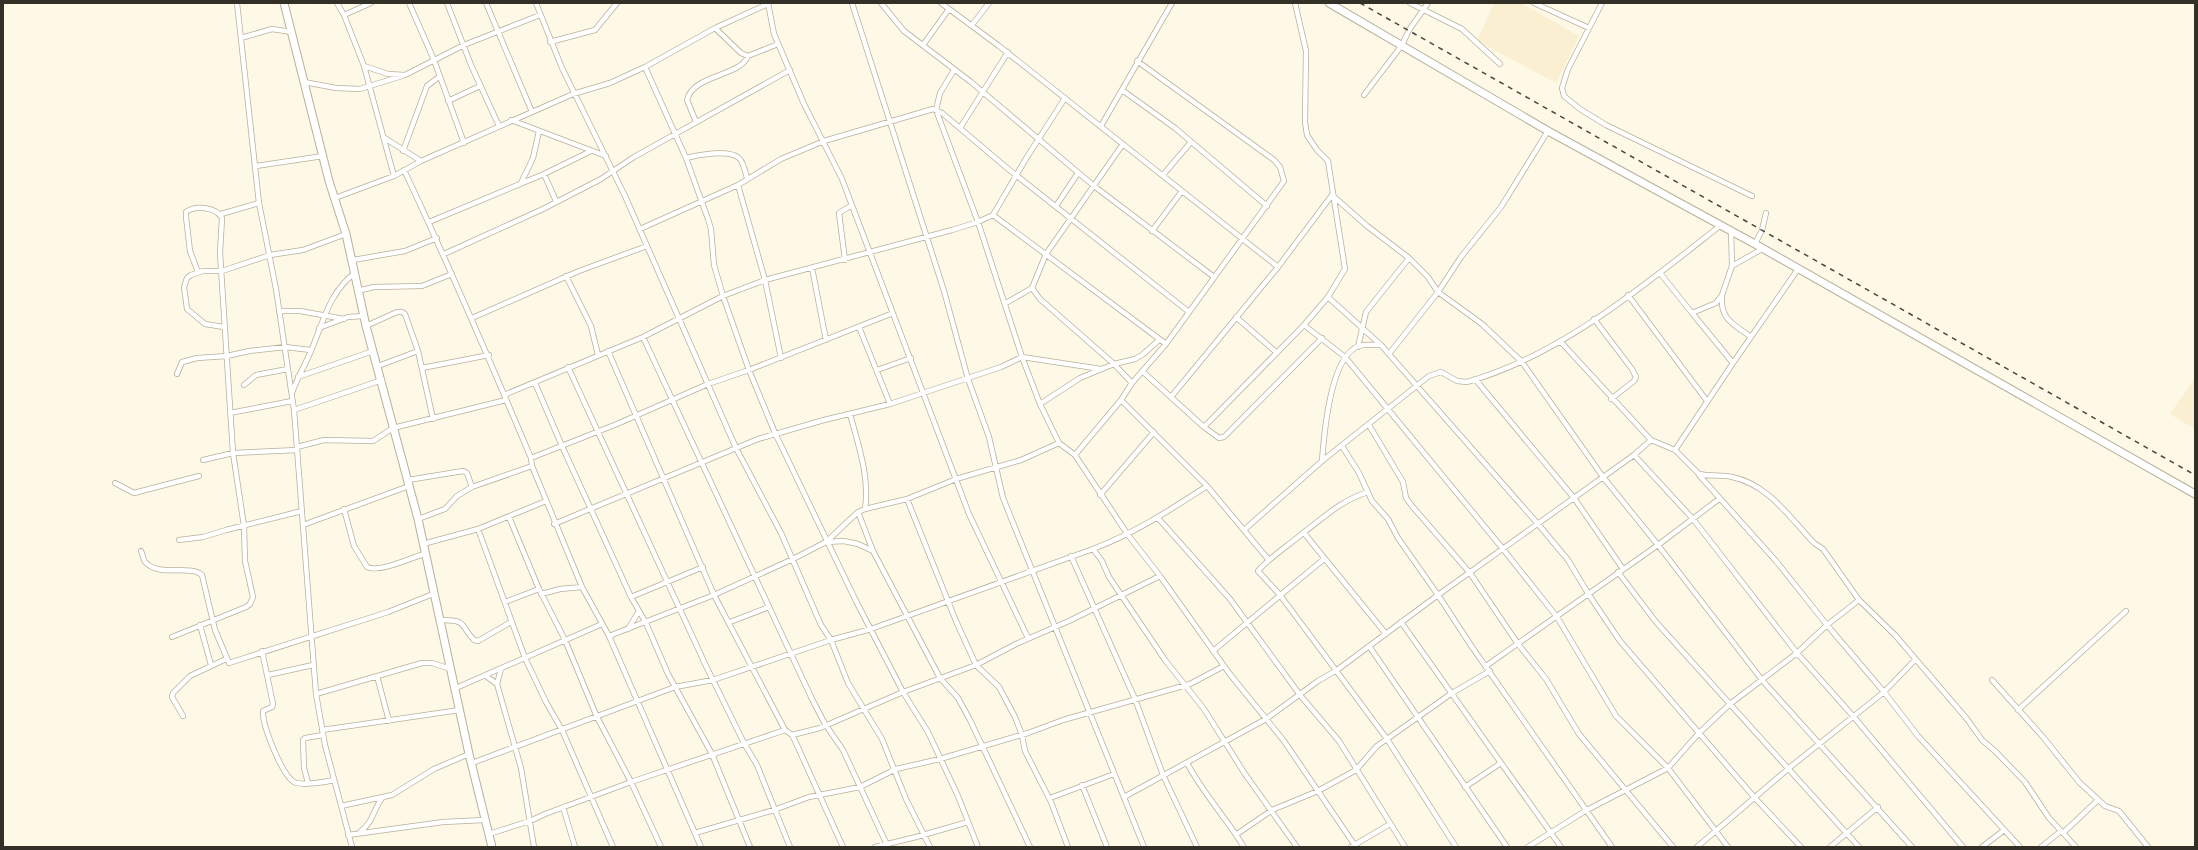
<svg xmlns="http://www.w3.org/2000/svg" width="2198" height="850" viewBox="0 0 2198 850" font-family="'Libre Baskerville',serif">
<rect width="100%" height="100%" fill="#fef8e6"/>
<path fill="#faefd1" d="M1494 3H1521L1579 36 1556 83 1477 41Z
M2195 378V429L2170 414Z"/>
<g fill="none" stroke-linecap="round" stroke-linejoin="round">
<defs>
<path id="street" d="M237 3 259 203 276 289 294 410 316 694 325 745 352 847
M337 3 344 15 364 66 388 74 405 75 464 45 540 15
M409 3 434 60 464 143
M447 3 471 65 499 126
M486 3 532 112
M536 3 562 68 625 196 736 448 781 533 821 625 831 640 848 683 882 739 906 799 930 847
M768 3 774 34 804 104 842 179 969 514 1028 638
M852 3 944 291 968 379 989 437 1003 498 1144 847
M881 3 904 31 971 82 1094 186 1214 277
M941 3 999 46 1278 267
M1410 3 1462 29 1500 64
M1534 3 1589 28
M1602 3 1568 69 1562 88 1564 96 1580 109 1606 125 1752 196
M344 15 371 3
M972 25 989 3
M715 28 741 53 748 56 778 44
M241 38 272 29 292 32
M550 42 595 30 617 3
M923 45 949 9
M364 66 394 176
M645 67 686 158 708 219 711 229 714 265 723 296 749 370 775 433 856 601 903 692 928 732 958 796 978 847
M954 70 940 93 936 110 978 222 1022 357 1040 404 1059 443 1075 455 1128 535 1160 576 1229 673 1284 741 1356 847
M304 82 336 88 360 89 402 76
M1122 90 1175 128 1267 206
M1364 95 1402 45 1409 30 1428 3
M448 101 480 86
M511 120 606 156
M696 122 687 100C693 74 740 77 748 56
M1101 126 1172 3
M960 128 1008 52
M383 137 421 161
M1123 144 1046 254 1032 288 1040 299 1114 364 1132 383
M403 151 427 86 439 77
M686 158C697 155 729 149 739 158 744 163 745 172 747 178
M256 166 323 156
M404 170C449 265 490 361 531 458L532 466 582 587 609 636 701 847
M544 174 556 201
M1163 175 1191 142
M521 183 533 158 539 131
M738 185 765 280 781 358
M1332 195 1367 226 1409 258 1428 277 1438 292 1482 324 1522 362 1603 477 1658 545 1486 666
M335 198 394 176 421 161 573 94 610 83 645 67 715 28 768 4
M1056 206 1078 173
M221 214 259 203
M993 215 1166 344
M429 222 544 174 591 151
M640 229 738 185 781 159 824 141 933 109 942 113 1007 168 1189 312
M1152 231 1182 191
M1731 231 1732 266
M1755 244 1762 230 1766 213
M444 254 543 209 601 179 634 157 790 70
M353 260 405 251 437 238
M845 260 839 213 852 205
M812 268 826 340
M1660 273 1692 313 1716 303 1722 295 1732 266 1762 249
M566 276 591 326 598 355
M357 291 374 287 422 286 452 274
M1628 295 1707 401
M1722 296C1720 320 1734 324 1751 337
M1328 297 1381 345 1538 524 1568 560 1589 595 1620 641 1754 797 1801 847
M1006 303 1032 288
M279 311H300L344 319
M1236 317 1276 352
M472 318 579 271 647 246
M1594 319 1632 369 1636 377 1634 381 1611 399
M1304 325 1345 357 1503 549 1557 617 1616 716 1668 768 1728 847
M366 326 397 312H402L405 314 418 351 433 419
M224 327 205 324 187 309 184 287 187 278 191 275 203 271H222L270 255 303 250 346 234
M859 327 890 404
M319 328 348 317 364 316
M643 337 812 699 825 724 843 750 888 847
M1560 341 1651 440 1675 450 1699 474C1710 477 1721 474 1732 477 1768 484 1790 518 1814 543L1823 549 1859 600 1895 635 1967 719 1982 740 1996 752 2025 782 2049 818 2076 847
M1358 347 1366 312 1409 258
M608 351 714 595 785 730 792 735 796 743 843 847
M1389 354 1438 292 1461 257 1501 207 1548 131
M1733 363 1798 269
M378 366 418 351
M568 367 707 668 744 743 757 765 790 847
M422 368 489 355
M877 370 911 358
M1142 371 1204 427 1304 325 1328 297 1345 269 1328 161 1317 150 1307 135 1305 122 1306 51 1295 3
M177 374 182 362 197 358 227 356 249 351 285 347 311 350
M298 377 373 351
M1475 379 1574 498 1623 569
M535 383 562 446 631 597 646 623 668 674 712 754 750 847
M244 385 256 375 288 369
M292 393C297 378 305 365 311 351 323 323 329 292 355 273
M504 395 643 337 723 296 765 280 952 230 978 222 993 215 1027 157 1065 98
M1171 397 1278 267 1332 195
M1121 400 1207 486 1268 559
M1040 404 1080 378 1114 364 1135 359 1142 355 1159 340
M294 410 382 380
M230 413 292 401
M1369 425 1403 482 1406 498 1412 506 1470 573 1518 644 1546 679 1579 734 1673 847
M1204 427 1219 438 1224 437 1322 338
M297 447 324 440 373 441 393 428 506 400
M1675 450 1733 363 1692 313
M1075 455 1121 400 1132 383 1166 344 1284 181 1280 167 1274 160 1137 61
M1634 455 1693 519 1797 653 1853 716 1963 847
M531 458 617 424 708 384 749 370 893 313
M203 460 233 453 297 450
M1322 461C1324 434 1330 356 1359 346 1366 344 1374 345 1381 345
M1699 475 1776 561 1827 625 1859 600
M408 480 463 471 467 473 472 487
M115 483 134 493 199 476
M1368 492C1340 501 1326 516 1303 533 1288 546 1271 556 1258 571L1280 595 1387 739 1456 847
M1100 495 1154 432
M907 499 956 621 976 665 999 687 1015 717 1022 735 1025 751 1051 802 1068 847
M1719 499 1658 545 1762 680 1912 847
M344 509 354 546 367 567C380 573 410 558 424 554
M865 509 907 499 956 479 1021 460 1059 443
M858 512 873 551 940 678 958 698 970 720 1030 847
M509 517 539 589 565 640 597 717 631 782 661 847
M1158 518 1230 599 1300 695 1339 741 1405 847
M418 519 445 509 457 496 472 487 532 466
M554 524 758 439 824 420 890 404 1001 367 1022 357 1101 369
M303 525 409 486
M478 529 525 658 546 702 562 730 613 847
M1244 530 1322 461 1429 376 1441 372 1457 381 1467 382C1560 356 1646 284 1721 225
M1304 533 1386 634
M179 540 203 537 226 530 302 511
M826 542 858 512 865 509C870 478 858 444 850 414
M423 544 478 529 546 501
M1093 549 1102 561 1109 577 1165 660 1204 709 1245 774 1297 847
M141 551C143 554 143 560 145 562 160 578 190 564 202 575L215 630 229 663 388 612 433 594
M1071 556 1135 699 1163 775 1197 847
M1618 572 1656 622 1859 847
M541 594 560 589 582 587
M631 597 703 567
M505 602 539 589
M440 620C468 620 459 624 474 640L478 641 511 622
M730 622 769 607
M1401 622 1501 763 1465 787
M200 625 211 665
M628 629 639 611
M609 636 714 595 793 559 826 542 844 541 858 544 873 551
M172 637 246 607 250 604 253 597 245 561 244 526 233 453 220 253 222 218C216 207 196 205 186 212V217L190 251 198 272
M1369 646 1507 847
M262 651 273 704 272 707 263 711C262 725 282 775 294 782 301 786 326 782 334 780
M1213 651 1324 559
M501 669 497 684 521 768 534 847
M268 675 313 665
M377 676 389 721
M486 676 497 684
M1992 680 2043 737 2079 782 2105 806 2119 811 2148 847
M456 688 602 624
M316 694 422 663H432L451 669
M2018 710 2126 611
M183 716 172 697 173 693 190 676 226 659
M322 730 460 710
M792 735 820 728 903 692 976 665 1016 644 1069 621 1160 576
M472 763 675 687 713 680 831 640 871 629 1093 549C1135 533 1170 510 1207 486
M1187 763C1203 793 1226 818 1244 847
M1501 763 1561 847
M308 783 304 768 303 740 305 738 323 735
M1082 785 1107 847
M1124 797 1266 719 1318 681 1337 670 1438 595 1398 538 1388 519 1372 501 1359 473 1342 446
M1050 798 1114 774
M341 806 392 795 434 769 469 754
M563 807 575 847
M360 832C374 821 372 812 382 798
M695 833 774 810 809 797 860 787 896 769 940 759 1028 733 1063 720 1190 684 1224 666
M2063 833 2098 800
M489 834 530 821 545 814 631 782 785 730
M1237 834 1272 810 1318 791 1356 770 1377 746 1452 693 1490 671
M348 835 443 822 485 820
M875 847 916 837 968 822
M1351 847 1390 824
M1528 847 1585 811 1668 768 1699 733 1730 704 1797 653 1827 625 1884 692 1918 736 2020 847
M1612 847 1472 647 1438 595 1634 455 1651 440
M1697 847 1789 768 1884 692 1915 660
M1830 847 1878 807
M1982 847 2003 831
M2041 847 2061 831"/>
<path id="secondary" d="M284 3 329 181 346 234 366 326 418 519 469 754 492 847
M1329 3 1548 131 1755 244 2195 494"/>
</defs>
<use href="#street" stroke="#b8b09b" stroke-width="6"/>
<use href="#secondary" stroke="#b8b09b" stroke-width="9"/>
<use href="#street" stroke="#fff" stroke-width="4.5"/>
<use href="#secondary" stroke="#fff" stroke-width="7"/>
<path stroke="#49463c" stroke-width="1.5" stroke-dasharray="5 5" stroke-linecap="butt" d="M1360 3 2195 475"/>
</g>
<rect width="2198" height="850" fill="none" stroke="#333027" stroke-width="8"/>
</svg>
